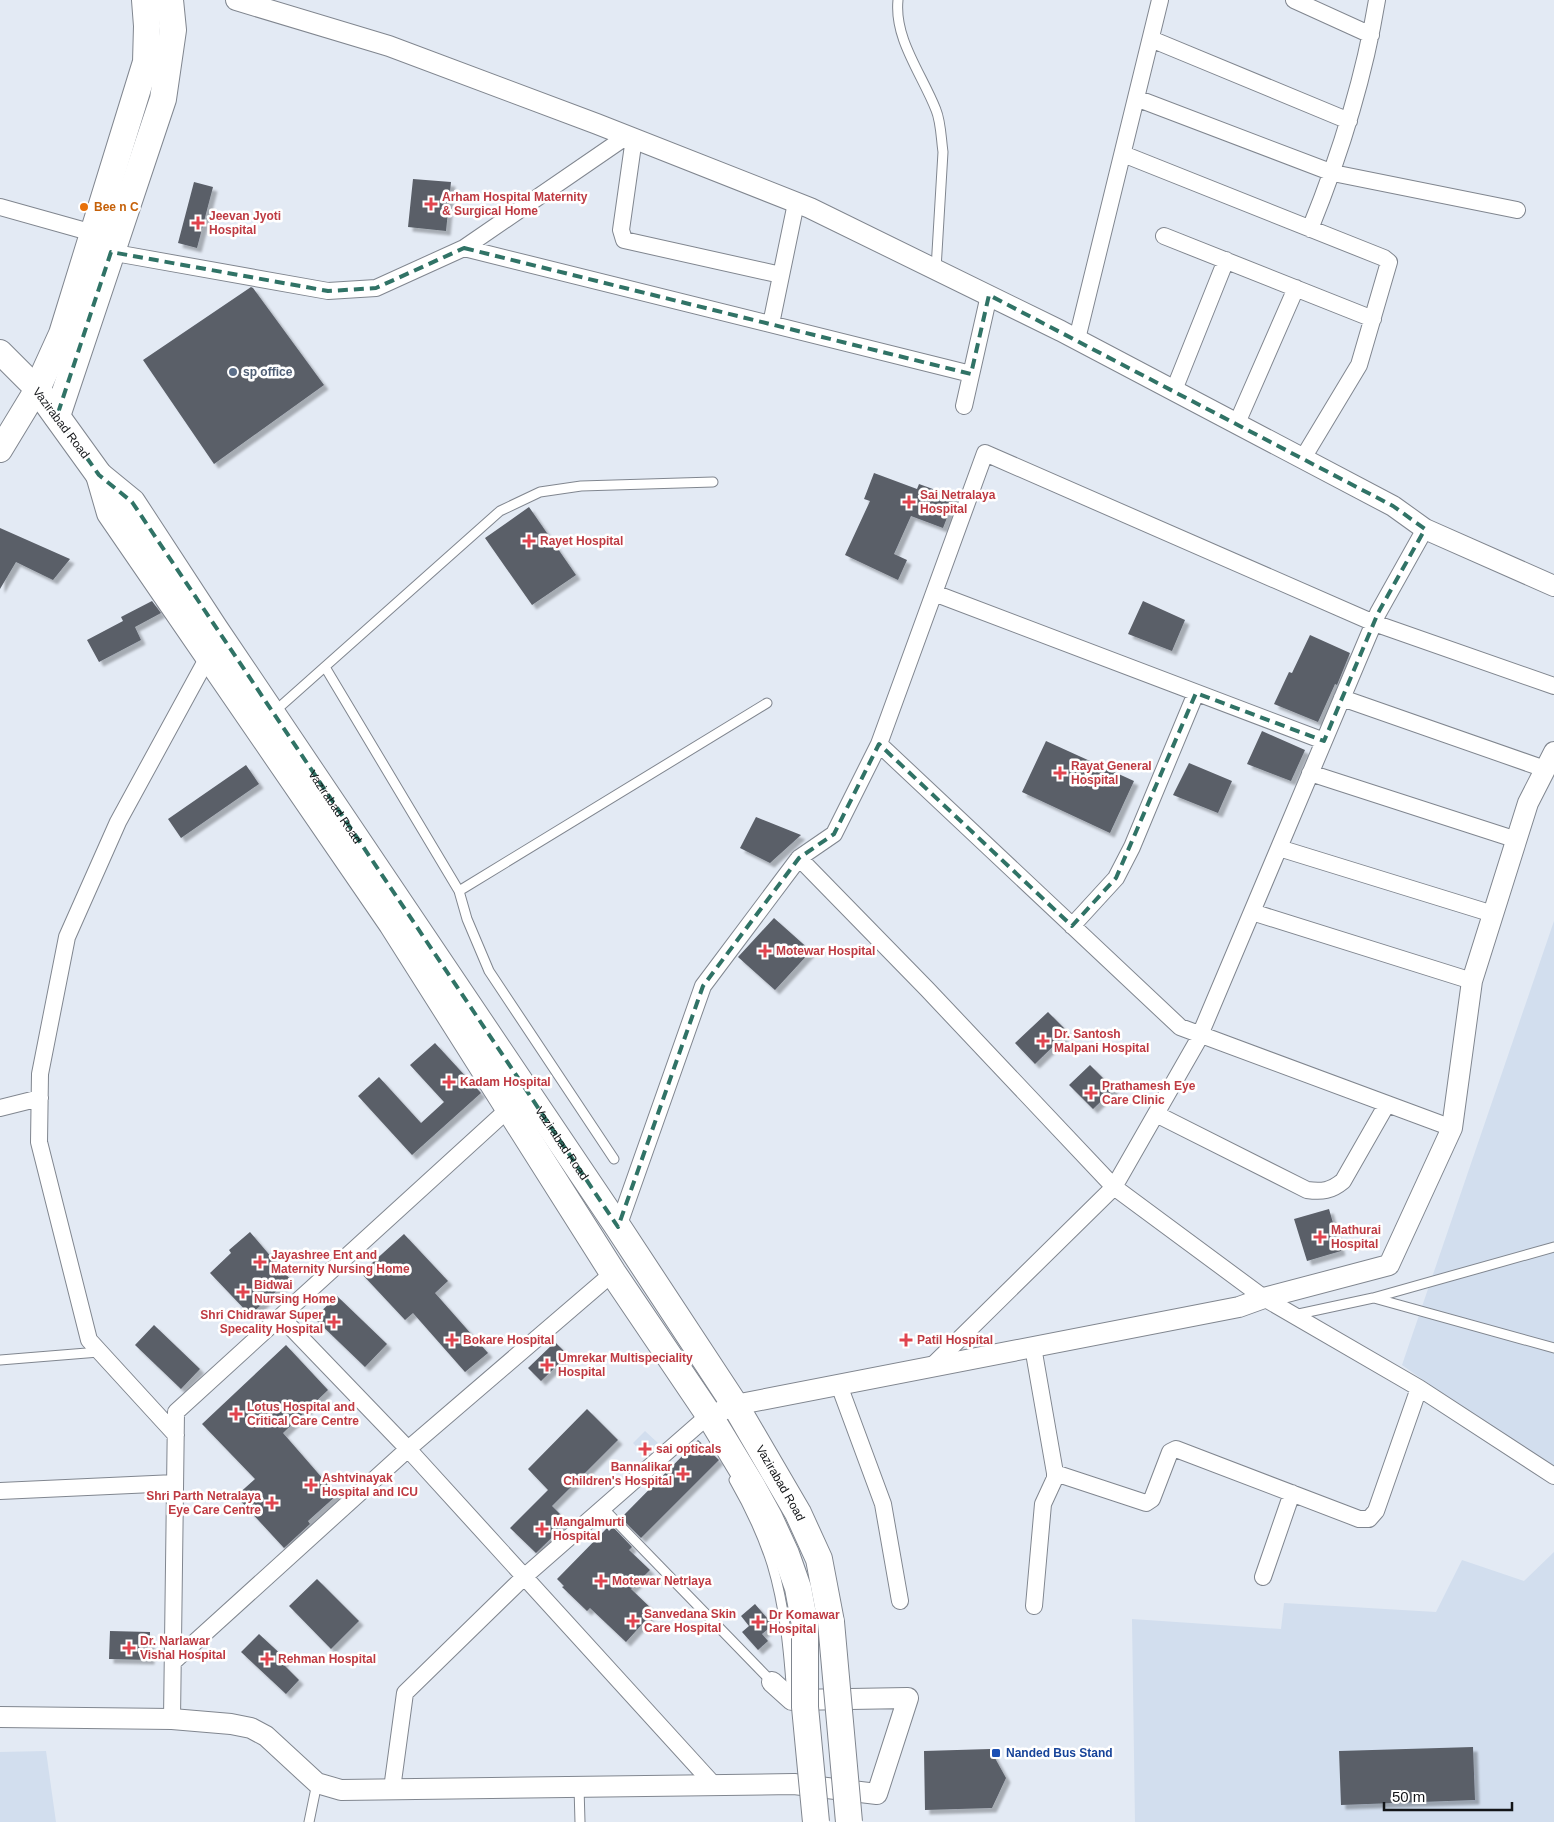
<svg xmlns="http://www.w3.org/2000/svg" width="1554" height="1822" viewBox="0 0 1554 1822" font-family="Helvetica,sans-serif">
<defs>
<filter id="shadow"><feDropShadow dx="4.5" dy="4.5" stdDeviation="1" flood-color="#0004"/></filter>
</defs>
<rect width="100%" height="100%" fill="#e3eaf4"/>
<path fill="#d2deee" d="M1554 921V1473L1402 1365Z
M645 1431 658 1443 645 1456 633 1443Z
M1554 1552V1822H1135L1132 1619 1281 1629 1284 1603 1436 1612 1462 1560 1524 1581Z
M46 1751 56 1822H0V1752Z"/>
<path fill="#5a5f68" filter="url(#shadow)" d="M413 179 451 182 446 231 408 227Z
M194 182 213 187 197 248 178 243Z
M251 287 253 288 324 385 214 464 143 360Z
M874 473 917 489 919 484 955 497 943 528 911 516 894 554 907 560 898 580 845 555 870 501 864 499Z
M529 507 576 575 532 605 485 538Z
M0 528 70 559 53 580 16 562 0 589Z
M152 601 161 613 135 627 141 640 99 662 87 640 123 621 121 617Z
M1143 601 1185 620 1172 651 1128 634Z
M1310 635 1350 653 1337 685 1335 684 1318 722 1274 704 1289 672 1292 673Z
M1262 731 1305 750 1291 781 1247 764Z
M1046 741 1134 781 1110 833 1022 792Z
M1189 763 1232 781 1218 813 1173 795Z
M246 765 259 784 181 838 168 819Z
M756 817 801 835 770 863 740 848Z
M774 918 811 951 775 990 738 957Z
M1048 1012 1068 1032 1035 1064 1015 1043Z
M435 1043 481 1093 412 1155 358 1096 379 1077 421 1123 444 1102 410 1065Z
M1090 1065 1114 1089 1093 1109 1069 1085Z
M1329 1209 1341 1251 1307 1261 1294 1219Z
M250 1232 290 1279 250 1315 210 1273 231 1253 229 1250Z
M404 1234 448 1281 435 1293 488 1353 465 1372 413 1313 405 1320 361 1273Z
M337 1296 387 1344 365 1367 314 1318Z
M154 1325 200 1369 181 1389 135 1345Z
M555 1342 568 1355 541 1381 528 1368Z
M286 1345 328 1390 283 1433 337 1495 308 1521 310 1524 284 1548 236 1496 255 1479 202 1424Z
M587 1409 618 1440 552 1506 568 1522 536 1553 510 1528 548 1490 528 1469Z
M698 1440 719 1460 641 1538 621 1518Z
M613 1527 632 1547 629 1550 650 1570 631 1589 654 1611 626 1642 590 1608 587 1611 562 1587 564 1586 557 1579 607 1528 609 1531Z
M317 1579 359 1621 331 1649 289 1606Z
M755 1604 773 1625 762 1634 768 1641 758 1650 742 1632 749 1626 741 1616Z
M110 1631 150 1632V1660L109 1659Z
M259 1634 286 1659 282 1663 299 1680 286 1694 241 1652Z
M1473 1747 1475 1800 1341 1805 1339 1751Z
M990 1749 1006 1778 992 1808 925 1810 924 1751Z"/>
<g fill="none" stroke-linecap="round" stroke-linejoin="round">
<defs>
<path id="service" d="M898 0C894 39 922 74 936 110 941 122 941 138 943 152L936 269
M325 667 459 891 467 919 489 971 614 1159
M274 712 500 511 540 492 581 486 713 482
M459 891 767 703
M1374 1298 1554 1348
M1294 1315 1373 1298 1554 1247
M0 1360 99 1352
M734 1480C749 1506 763 1536 772 1564 785 1607 789 1653 792 1697
M603 1508 772 1682
M579 1787 580 1822
M309 1822 317 1783"/>
<path id="minor" d="M1294 0 1371 35
M1151 39 1349 121
M1136 98 1333 173 1517 210
M634 138 621 230 624 240 781 275
M1123 154 1384 258 1389 262 1359 365 1303 458
M0 207 93 233
M1310 229C1340 155 1364 79 1377 0
M1164 236 1373 319
M464 248 971 374
M104 251 328 291 376 288 464 248 627 136
M771 324 796 203
M1077 339 1160 0
M1174 390 1226 260
M964 406 989 295
M1237 423 1296 288
M934 593 1324 741
M1342 698 1545 769
M879 744 985 453 1374 623 1554 686
M1310 773 1517 840
M1279 848 1493 914
M799 858 834 834 879 744 1180 1027 1452 1128
M1252 912 1472 981
M1072 926 1116 878 1132 847 1196 693
M0 1108 40 1098
M1156 1114 1307 1190C1322 1192 1331 1191 1343 1181L1387 1104
M618 1227 703 986 799 858 927 989 1114 1187 1264 1298 1419 1388 1554 1476
M281 1317 408 1449 613 1273
M1033 1347 1055 1473V1478L1043 1504 1034 1606
M931 1367 1114 1187 1197 1042 1378 613 1425 529
M839 1385 883 1504 900 1601
M176 1435 89 1340 39 1142 40 1074 67 937 118 822 208 657
M1055 1473 1146 1503 1152 1499 1170 1452 1176 1449 1359 1519H1369L1376 1511 1419 1388
M0 1491 175 1483
M1263 1577 1292 1493
M173 1662 408 1449 714 1785
M172 1719 176 1412 515 1103
M392 1789 405 1693 524 1577 709 1415"/>
<path id="tertiary" d="M236 0 389 46 597 124 810 208 1061 331 1393 506 1425 529 1554 586
M723 1410 735 1405 1239 1307 1264 1298 1389 1265 1452 1128 1472 981 1528 803 1554 752
M0 1717 172 1719 231 1724 251 1728 266 1736 317 1783 341 1790 794 1784 877 1794 908 1698 792 1700 772 1682"/>
<path id="secondary" d="M0 352 37 389 0 450"/>
<g id="primary">
<path id="s1" d="M145 0 147 26 146 62 62 334 37 389 99 475 132 502 215 629 618 1227 735 1405 798 1513 819 1559 831 1622"/>
<path d="M57 416 163 99 173 30 170 0"/>
<path d="M99 475 110 513 392 924 613 1273 709 1415 752 1486 769 1517 786 1554 798 1588 805 1625"/>
</g>
</defs>
<use href="#service" stroke="#80868f" stroke-width="11"/>
<use href="#minor" stroke="#80868f" stroke-width="18"/>
<use href="#tertiary" stroke="#80868f" stroke-width="22"/>
<use href="#secondary" stroke="#80868f" stroke-width="26"/>
<use href="#primary" stroke="#80868f" stroke-width="28"/>
<use href="#service" stroke="#fff" stroke-width="9"/>
<use href="#minor" stroke="#fff" stroke-width="16"/>
<use href="#tertiary" stroke="#fff" stroke-width="20"/>
<use href="#secondary" stroke="#fff" stroke-width="24"/>
<use href="#primary" stroke="#fff" stroke-width="26"/>
<defs>
<path id="primary-bridge" d="M831 1622 849 1822
M805 1625V1707L816 1822"/>
</defs>
<use href="#primary-bridge" stroke="#80868f" stroke-width="28" stroke-linecap="butt"/>
<use href="#primary-bridge" stroke="#fff" stroke-width="26"/>
</g>
<path fill="none" stroke="#307366" stroke-width="4" stroke-dasharray="10 6" stroke-linejoin="round" d="M464 248 971 374 989 295 1393 506 1425 529 1378 613 1324 741 1196 693 1116 878 1072 926 879 744 834 834 799 858 703 986 618 1227 132 502 99 475 57 416 111 252 328 291 376 288Z"/>
<g fill="#e0444e" stroke="#fff" stroke-width="2">
<path d="M428.5 196.5h5v5h5v5h-5v5h-5v-5h-5v-5h5z"/>
<path d="M195.5 215.5h5v5h5v5h-5v5h-5v-5h-5v-5h5z"/>
<path d="M906.5 494.5h5v5h5v5h-5v5h-5v-5h-5v-5h5z"/>
<path d="M526.5 533.5h5v5h5v5h-5v5h-5v-5h-5v-5h5z"/>
<path d="M1057.5 765.5h5v5h5v5h-5v5h-5v-5h-5v-5h5z"/>
<path d="M762.5 943.5h5v5h5v5h-5v5h-5v-5h-5v-5h5z"/>
<path d="M1040.5 1033.5h5v5h5v5h-5v5h-5v-5h-5v-5h5z"/>
<path d="M446.5 1074.5h5v5h5v5h-5v5h-5v-5h-5v-5h5z"/>
<path d="M1088.5 1085.5h5v5h5v5h-5v5h-5v-5h-5v-5h5z"/>
<path d="M1317.5 1229.5h5v5h5v5h-5v5h-5v-5h-5v-5h5z"/>
<path d="M257.5 1254.5h5v5h5v5h-5v5h-5v-5h-5v-5h5z"/>
<path d="M240.5 1284.5h5v5h5v5h-5v5h-5v-5h-5v-5h5z"/>
<path d="M331.5 1314.5h5v5h5v5h-5v5h-5v-5h-5v-5h5z"/>
<path d="M449.5 1332.5h5v5h5v5h-5v5h-5v-5h-5v-5h5z"/>
<path d="M903.5 1332.5h5v5h5v5h-5v5h-5v-5h-5v-5h5z"/>
<path d="M544.5 1357.5h5v5h5v5h-5v5h-5v-5h-5v-5h5z"/>
<path d="M233.5 1406.5h5v5h5v5h-5v5h-5v-5h-5v-5h5z"/>
<path d="M642.5 1441.5h5v5h5v5h-5v5h-5v-5h-5v-5h5z"/>
<path d="M680.5 1466.5h5v5h5v5h-5v5h-5v-5h-5v-5h5z"/>
<path d="M308.5 1477.5h5v5h5v5h-5v5h-5v-5h-5v-5h5z"/>
<path d="M269.5 1495.5h5v5h5v5h-5v5h-5v-5h-5v-5h5z"/>
<path d="M539.5 1521.5h5v5h5v5h-5v5h-5v-5h-5v-5h5z"/>
<path d="M598.5 1573.5h5v5h5v5h-5v5h-5v-5h-5v-5h5z"/>
<path d="M630.5 1613.5h5v5h5v5h-5v5h-5v-5h-5v-5h5z"/>
<path d="M755.5 1614.5h5v5h5v5h-5v5h-5v-5h-5v-5h5z"/>
<path d="M126.5 1640.5h5v5h5v5h-5v5h-5v-5h-5v-5h5z"/>
<path d="M264.5 1651.5h5v5h5v5h-5v5h-5v-5h-5v-5h5z"/>
</g>
<circle fill="#e8710a" stroke="#fff" stroke-width="2" cx="84" cy="207" r="5"/>
<circle fill="#5c6f8a" stroke="#fff" stroke-width="2" cx="233" cy="372" r="5"/>
<rect fill="#1a4fb4" stroke="#fff" stroke-width="2" x="991" y="1748" width="10" height="10" rx="2.5"/>
<g text-anchor="middle" dominant-baseline="central" stroke-width="5" stroke-linejoin="round" paint-order="stroke">
<g font-size="12" font-weight="bold" fill="#be3a42" stroke="#fff" text-anchor="start">
<text x="442" y="197">Arham Hospital Maternity<tspan x="442" dy="14">&amp; Surgical Home</tspan></text>
<text x="209" y="216">Jeevan Jyoti<tspan x="209" dy="14">Hospital</tspan></text>
<text x="920" y="495">Sai Netralaya<tspan x="920" dy="14">Hospital</tspan></text>
<text x="540" y="541">Rayet Hospital</text>
<text x="1071" y="766">Rayat General<tspan x="1071" dy="14">Hospital</tspan></text>
<text x="776" y="951">Motewar Hospital</text>
<text x="1054" y="1034">Dr. Santosh<tspan x="1054" dy="14">Malpani Hospital</tspan></text>
<text x="460" y="1082">Kadam Hospital</text>
<text x="1102" y="1086">Prathamesh Eye<tspan x="1102" dy="14">Care Clinic</tspan></text>
<text x="1331" y="1230">Mathurai<tspan x="1331" dy="14">Hospital</tspan></text>
<text x="271" y="1255">Jayashree Ent and<tspan x="271" dy="14">Maternity Nursing Home</tspan></text>
<text x="254" y="1285">Bidwai<tspan x="254" dy="14">Nursing Home</tspan></text>
<text x="323" y="1315" text-anchor="end">Shri Chidrawar Super<tspan x="323" dy="14">Specality Hospital</tspan></text>
<text x="463" y="1340">Bokare Hospital</text>
<text x="917" y="1340">Patil Hospital</text>
<text x="558" y="1358">Umrekar Multispeciality<tspan x="558" dy="14">Hospital</tspan></text>
<text x="247" y="1407">Lotus Hospital and<tspan x="247" dy="14">Critical Care Centre</tspan></text>
<text x="656" y="1449">sai opticals</text>
<text x="672" y="1467" text-anchor="end">Bannalikar<tspan x="672" dy="14">Children's Hospital</tspan></text>
<text x="322" y="1478">Ashtvinayak<tspan x="322" dy="14">Hospital and ICU</tspan></text>
<text x="261" y="1496" text-anchor="end">Shri Parth Netralaya<tspan x="261" dy="14">Eye Care Centre</tspan></text>
<text x="553" y="1522">Mangalmurti<tspan x="553" dy="14">Hospital</tspan></text>
<text x="612" y="1581">Motewar Netrlaya</text>
<text x="644" y="1614">Sanvedana Skin<tspan x="644" dy="14">Care Hospital</tspan></text>
<text x="769" y="1615">Dr Komawar<tspan x="769" dy="14">Hospital</tspan></text>
<text x="140" y="1641">Dr. Narlawar<tspan x="140" dy="14">Vishal Hospital</tspan></text>
<text x="278" y="1659">Rehman Hospital</text>
</g>
<g font-size="12" font-weight="bold" fill="#c56008" stroke="#fff" text-anchor="start">
<text x="94" y="207">Bee n C</text>
</g>
<g font-size="12" font-weight="bold" fill="#4e5e75" stroke="#fff" text-anchor="start">
<text x="243" y="372">sp office</text>
</g>
<g font-size="12" fill="#131518" stroke="#fff">
<text transform="translate(61 423) rotate(53)">Vazirabad Road</text>
<text stroke="none"><textPath href="#s1" startOffset="922">Vazirabad Road</textPath></text>
<text stroke="none"><textPath href="#s1" startOffset="1328">Vazirabad Road</textPath></text>
<text stroke="none"><textPath href="#s1" startOffset="1732">Vazirabad Road</textPath></text>
</g>
<g font-size="12" font-weight="bold" fill="#164399" stroke="#fff" text-anchor="start">
<text x="1006" y="1753">Nanded Bus Stand</text>
</g>
</g>
<path d="M1384 1802v8h128v-8" fill="none" stroke="#131518" stroke-width="2.5"/>
<text x="1392" y="1802" font-size="15" fill="#131518" stroke="#ffffff" stroke-width="4" paint-order="stroke">50 m</text>
</svg>
